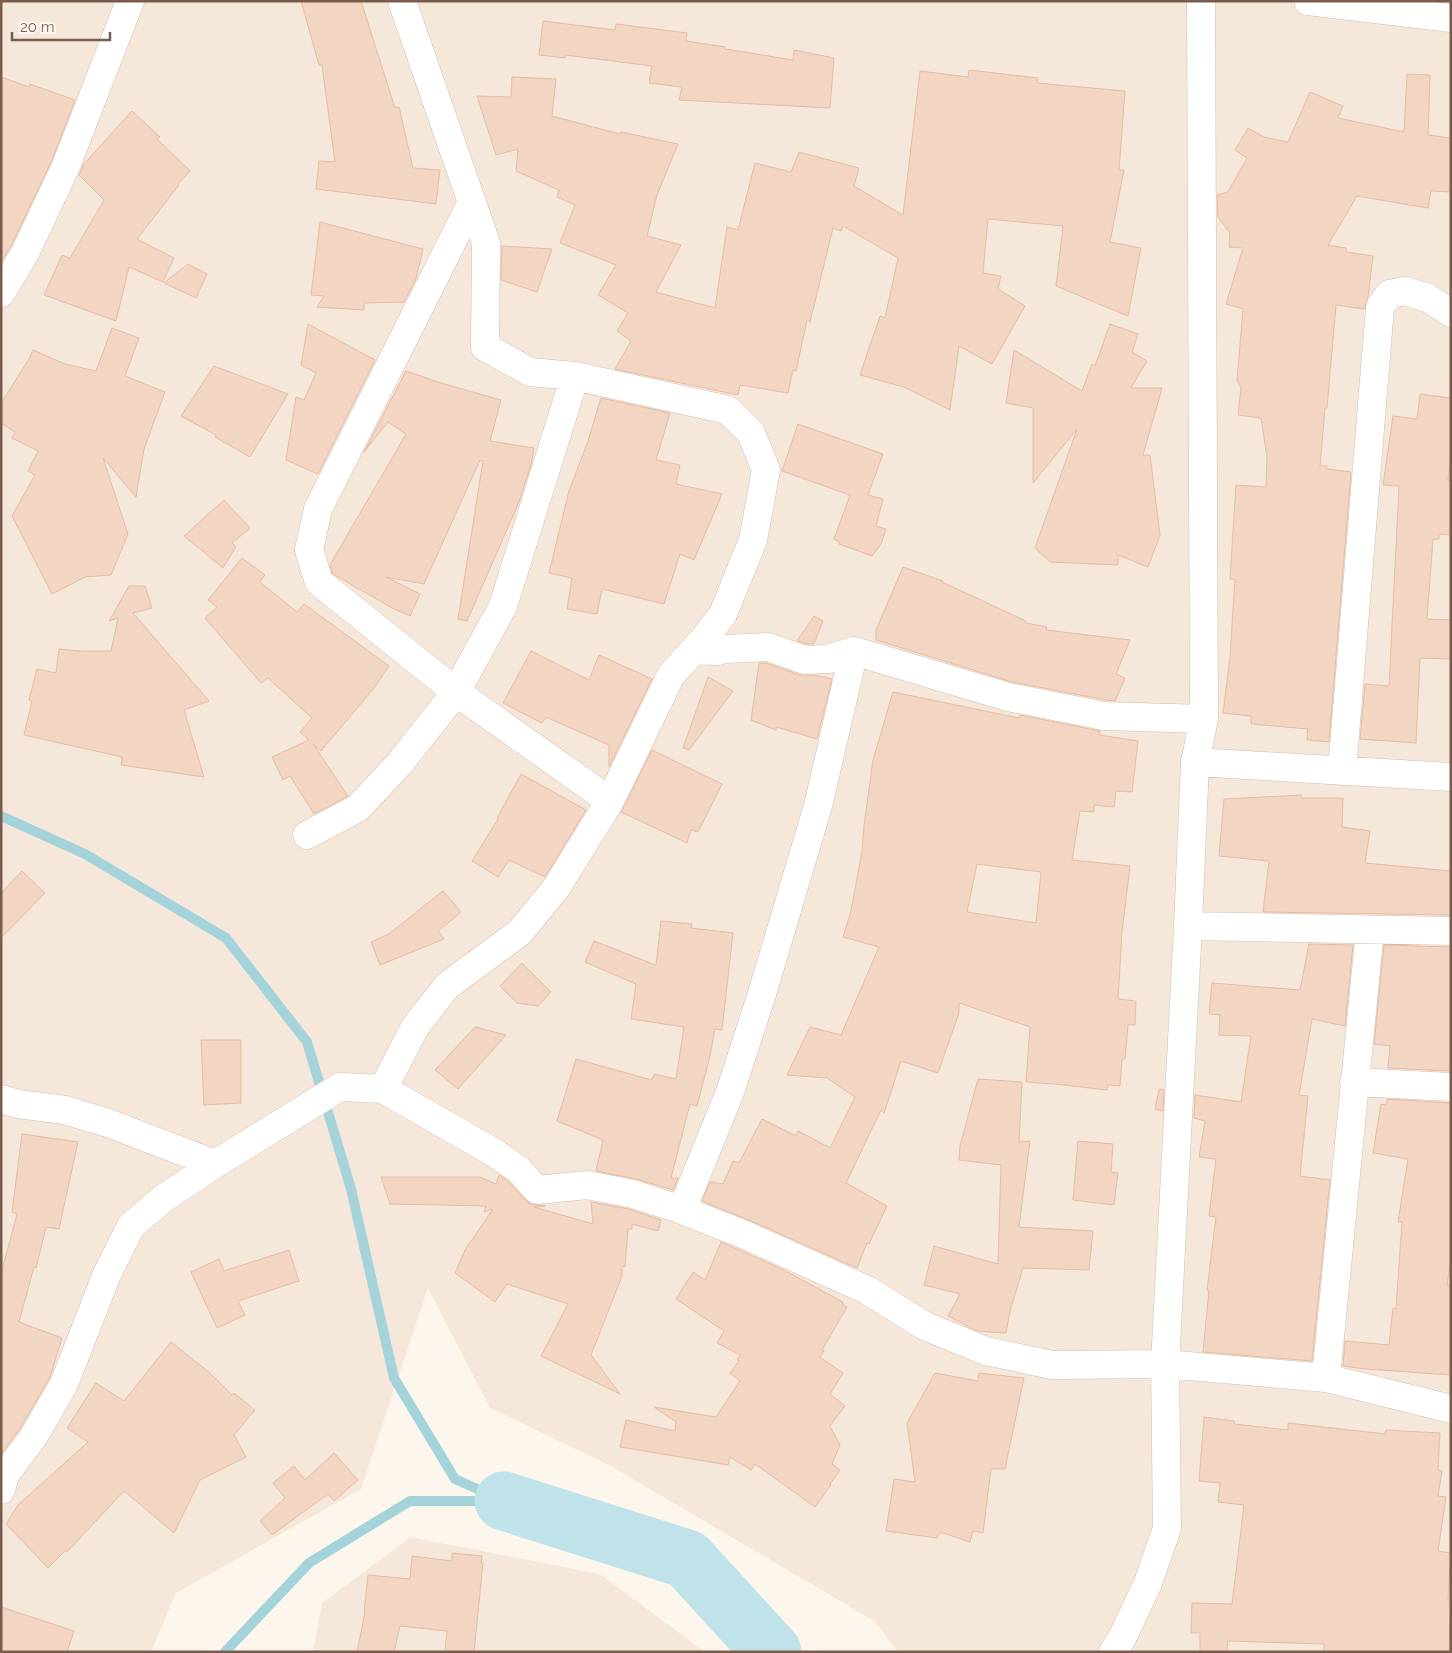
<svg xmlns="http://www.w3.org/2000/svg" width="1452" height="1653" viewBox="0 0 1452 1653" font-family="Raleway,sans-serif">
<rect width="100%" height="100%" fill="#fdf6ec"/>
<path fill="#f5e8da" d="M1 1H1451V1652H898L874 1621 609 1465 490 1408 428 1288 361 1489 176 1593 151 1652H1Z
M411 1537 600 1574 705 1652H313L322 1603Z"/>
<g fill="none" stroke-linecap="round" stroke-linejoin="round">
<path stroke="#a5d3da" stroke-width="10" d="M1 816 85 854 226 938 307 1042 351 1189 394 1378 455 1479 504 1501
M225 1652 309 1563 410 1501H500"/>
<path stroke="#bfe3e8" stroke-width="59" d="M504 1501 687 1559 772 1652"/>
</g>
<path fill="#f3d5c3" stroke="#e6bba3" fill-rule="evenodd" d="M301 1H361L395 108 399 107 413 168 440 170 436 204 316 189 319 161 335 162 322 65H319Z
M543 21 615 30 616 24 687 33 686 41 725 47V49L793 60 794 50 834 58 830 108 679 100 682 87 649 83 652 66 565 55V58L539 55Z
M969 70 1038 78 1037 83 1125 91 1119 170H1124L1110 242 1141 248 1128 316 1056 286 1063 226 988 219 983 273 1001 276 998 289 1025 306 992 364 959 346 950 410 904 387 860 375 880 316 885 318 898 258 843 226 841 231 833 228 810 322 807 320 796 371 793 370 788 393 740 385 738 395 615 369 631 341 617 331 628 313 598 295 616 265 560 243 575 205 557 197 559 190 516 171 518 149 496 155 477 96 511 97 512 77 556 79 552 116 620 134 621 132 678 144 657 195 647 236 681 245 656 292 715 308 727 227 738 230 755 163 791 172 799 152 859 168 854 186 903 215 920 71 968 77Z
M1407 74 1430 75 1428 135 1451 138V192L1431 191 1428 208 1357 196 1328 245 1346 248V252L1373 256 1368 297 1364 309 1336 305 1327 408H1325L1320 466H1327V469L1351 472 1329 742 1307 740 1308 729 1251 724V716L1223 713 1230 658 1235 579H1230L1236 485 1266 487 1267 457 1261 418 1238 415 1241 388 1237 381 1243 309 1226 304 1243 248 1229 247 1230 233 1218 217 1217 195 1228 192 1247 158 1235 150 1248 128 1264 137 1288 142 1310 92 1343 106 1338 118 1404 132Z
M1 77 29 87 30 84 75 100 52 160 11 246 1 262Z
M132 111 160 137 157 139 190 171 178 184 179 185 137 239 174 258 163 282 129 267 116 321 44 295 62 255 70 258 104 200 79 175 84 164Z
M320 222 423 249 416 279 404 302 364 303V310L317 307 324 296 311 295Z
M502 246 552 249 537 292 501 280Z
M188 264 207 274 196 298 164 283Z
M308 324 375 360 318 474 286 460 296 397 304 400 316 373 301 365Z
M1110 324 1138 334 1132 352 1147 361 1131 388H1162L1143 455H1150L1160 535 1148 567 1118 555V565L1050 562 1035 548 1077 429 1033 483V408L1006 403 1014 350 1082 391 1092 364 1095 366Z
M112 328 139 338 125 376 165 392 144 449 136 497 103 458 128 534 111 575 85 577 52 594 12 516 35 475 28 471 38 451 12 438 15 432 1 423V403L29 359 33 350 65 364 96 371Z
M214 366 288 394 250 457 215 437 216 435 181 416Z
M406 371 441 383 501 400 490 441 534 448 531 465 519 502 467 621 458 619 483 461 480 460 424 584 386 577 420 594 410 616 394 609 338 577 332 573 330 565 406 434 388 422 364 452Z
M1420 394 1451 398V455L1448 480 1451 481V535L1439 534V539H1433L1427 619 1451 620V659L1420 658 1416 743 1360 739 1365 684 1389 686 1399 486 1383 485 1393 416 1417 419Z
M601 398 670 413 656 460 680 465 676 484 722 494 694 560 680 554 664 604 602 589 597 614 567 609 572 578 549 573 569 491 587 444Z
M798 424 883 454 868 495 883 499 876 526 886 529 881 544 872 556 839 544 840 542 834 539 850 495 782 471Z
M224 500 250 528 232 543 236 547 223 568 184 536Z
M242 558 265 575 260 582 297 612 304 604 389 666 374 688 321 751 313 744 348 796 314 814 290 776 283 780 272 757 309 740 300 732 312 718 268 678 261 683 205 618 217 607 208 600Z
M903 567 943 581 942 582 1026 621V623L1047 627 1046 630 1130 640 1116 674 1125 678 1115 701 1106 700 1012 682 876 640V630Z
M129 586H145L152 608 133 613 209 701 184 710 204 777 121 765 122 757 24 735 32 701 29 700 37 669 56 673 59 649 81 651H111L118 618 109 621Z
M814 616 823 621 814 644H807L797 641Z
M531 651 589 680 599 655 652 679 609 767V745L546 717 542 723 503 703Z
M759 663H766L800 675H815L832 679 817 739 776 727V730L751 720Z
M708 677 733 691 689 750 683 748Z
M893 692 1019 718 1020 715 1100 731 1099 735 1138 741 1132 792 1116 791 1114 807 1094 805V812L1080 811 1072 860 1130 866 1122 932 1118 999 1136 1001 1135 1025H1128L1125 1059H1122L1120 1086 1108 1085 1107 1090 1055 1084 1026 1082 1030 1027 959 1003V1013L938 1073 901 1061 884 1113 881 1110 846 1183 887 1206 869 1244 867 1243 857 1268 751 1221 702 1201 710 1182 723 1184 733 1161 739 1163 762 1119 796 1136 798 1131 830 1148 855 1097 827 1078 787 1075 810 1027 841 1035 879 947 843 937 851 911 862 851 864 826 873 760ZM977 864 1041 872 1036 923 967 912Z
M652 750 722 784 698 832 691 830 687 843 621 812Z
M521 774 586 810 545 877 509 860 498 877 472 861 498 819 497 818Z
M1301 795V798H1343L1342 827 1370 831 1365 863 1451 871V915L1263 912 1269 861 1219 856 1224 799Z
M22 871 45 893 1 938V893Z
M443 891 461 912 438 931 444 939 380 965 371 942 389 934Z
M661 921 692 924 691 928 733 933 722 1030 715 1029 710 1056 697 1106 690 1104 671 1178H678L673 1190 636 1179 596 1171 603 1140 557 1121 576 1059 652 1080 654 1074 676 1079 684 1027 631 1019 636 984 585 962 594 941 656 965Z
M1309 944 1353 945 1345 1026 1312 1019 1299 1095 1308 1096 1300 1176 1330 1180 1312 1361 1203 1352 1209 1291 1207 1290 1216 1217 1209 1216 1216 1159 1199 1157 1205 1121 1194 1118 1195 1095 1241 1102 1251 1036 1219 1035 1220 1015 1209 1014 1212 983 1300 990Z
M1384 945 1451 947V1071L1388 1068 1390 1046 1374 1044Z
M522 963 551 992 538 1006 517 1003 500 986Z
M475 1027 506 1035 458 1089 435 1070Z
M201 1040H241V1103L204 1105Z
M978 1079 1022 1082 1019 1142 1030 1141 1019 1227 1093 1231 1089 1270 1023 1268 1010 1311 1006 1333 977 1331 948 1316 960 1294 924 1285 934 1246 998 1264 1001 1165 959 1160 960 1146Z
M1159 1089 1164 1090 1163 1111 1155 1109Z
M1387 1099 1451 1103V1258L1447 1285H1451V1375L1366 1369 1343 1366 1345 1341 1389 1345 1393 1308 1396 1309 1402 1222H1398L1408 1159 1373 1153 1381 1104 1386 1105Z
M22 1134 78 1142 59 1229 46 1227 36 1268 34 1267 19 1322 62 1338 50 1377 21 1427 1 1454V1274L17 1214 12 1212Z
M1078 1141 1113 1144 1111 1172 1118 1173 1114 1205 1073 1200Z
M499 1175 509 1182 525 1200 531 1204 546 1206 534 1207 593 1224 591 1202 629 1209 661 1220 658 1231 632 1224V1229H628L625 1267 622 1266V1276L591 1355 620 1394 541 1356 568 1304 507 1284 495 1302 455 1273 465 1250 493 1209 484 1212 486 1206 390 1204 381 1177H480L496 1184Z
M721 1242 782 1269 843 1302 842 1304 847 1307 822 1350 824 1351 820 1357 843 1373 830 1394 845 1406 830 1426 840 1445 832 1464 840 1470 830 1484 831 1485 815 1507 755 1464 751 1470 730 1457 728 1465 620 1447 626 1420 675 1431 676 1422 654 1407 716 1417 740 1381 730 1373 739 1361 737 1360 740 1355 717 1343 724 1331 676 1299 693 1272 705 1280Z
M289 1250 299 1281 238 1301 245 1315 217 1328 191 1272 219 1259 224 1271Z
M171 1342 210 1373 232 1395 234 1393 255 1410 234 1435 246 1457 200 1480 174 1533 124 1491 67 1552 66 1550 48 1568 6 1524 18 1505 88 1442 67 1428 96 1383 124 1401Z
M935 1373 978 1381 979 1373 1024 1378 1005 1469H991L983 1533 973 1531 970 1542 940 1532 937 1538 886 1531 894 1479 915 1482 907 1423Z
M1204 1417 1234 1421V1424L1288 1430V1423L1385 1434 1386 1430 1440 1433 1438 1470 1442 1471 1438 1496 1446 1497 1438 1551 1451 1553 1448 1600H1451L1449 1652H1324V1644L1228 1641 1227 1652H1200V1633H1191L1192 1603 1232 1604 1244 1505 1218 1502 1220 1483 1199 1481Z
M334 1453 358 1480 334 1501 328 1494 272 1535 260 1521 285 1498 273 1483 294 1466 305 1480Z
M452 1553 482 1556 481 1563H483L474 1652H445L447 1631 400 1626 394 1652H357L365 1613H364L368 1575 410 1579 412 1556 452 1561Z
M1 1607 74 1631 67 1652H1Z"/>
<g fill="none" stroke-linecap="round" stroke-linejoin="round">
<defs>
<path id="street" d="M1308 1 1451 18
M472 202 318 509 309 550 319 582 456 692 610 801
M1 293 25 253 66 166 130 1
M694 650 718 651 724 649 768 647 805 660 828 659 854 651 1008 697 1104 716 1204 719
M1195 762 1451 777
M1342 771 1380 307 1389 294 1405 291 1428 298 1451 313
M307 835 358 808 400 763 456 692 503 606 575 376
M1188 926 1451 931
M1354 1082 1451 1087
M383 1089 415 1027 447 986 520 932 556 888 610 801 671 675 703 640 723 614 753 540 766 470 751 433 728 410 575 376 530 372 485 347 486 243 402 1
M1 1099 18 1104 65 1110 108 1123 215 1164
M682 1210 730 1092 761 997 818 806 854 651
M1326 1378 1370 930
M1 1490 5 1475 34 1436 64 1384 107 1274 131 1226 164 1198 215 1164 340 1087 383 1089 495 1153 519 1170 537 1190 587 1185 633 1194 682 1210 745 1235 867 1290 925 1326 986 1351 1052 1365 1165 1364 1326 1378 1451 1409
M1113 1652 1122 1638 1148 1583 1167 1528 1165 1364 1188 926 1195 762 1204 719 1201 1"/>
</defs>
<use href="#street" stroke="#d1beb0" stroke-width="29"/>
<use href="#street" stroke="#fff" stroke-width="28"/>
</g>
<rect width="1452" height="1653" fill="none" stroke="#7a5c4d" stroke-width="5"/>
<path d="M12 32v8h98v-8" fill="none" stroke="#7a5c4d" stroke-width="2.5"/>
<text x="20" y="32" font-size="15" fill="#7a5c4d" stroke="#fffaf3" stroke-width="4" paint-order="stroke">20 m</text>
</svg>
